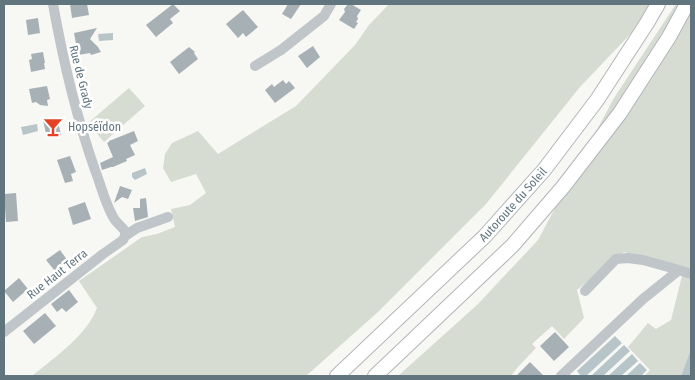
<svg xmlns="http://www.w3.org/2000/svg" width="695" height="380" viewBox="0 0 695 380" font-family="'Fira Sans Condensed',sans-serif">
<rect width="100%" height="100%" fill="#f7f7f4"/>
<path fill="#d7dcd3" d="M389 4H659L580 87 486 204 378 312 306 376H120L119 375 117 376H32C54 358 87 335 97 308L79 281 142 237 157 234 175 227 171 209 190 205 206 193 196 174 171 182 163 168 165 154 172 143 198 131 218 154 296 106 355 45 369 25Z
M676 4H691V349L681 376H644L650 370 628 347 648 323 656 329 671 320 684 268 641 257 624 252 577 290 584 318 564 339 552 326 532 344 536 348 517 368 511 376H398L478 304 538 240 614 98Z
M129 88 145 106 104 142 88 123Z"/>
<path fill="#b7c5c8" d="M113 33V40L99 41 98 34Z
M37 124 38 131 23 135 21 127Z
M145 168 147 174 135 180 132 177V173Z
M615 336 622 343 586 376H581L577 371Z
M624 345 630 351 603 376H591Z
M691 349V376H681Z
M632 354 638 361 621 376H608Z
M640 363 647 370 641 376H626Z"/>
<path fill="#a7b1b5" d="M70 4H87L89 15 72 18Z
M173 4 180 11 170 19 173 23 156 37 146 25Z
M288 4H301L291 19 282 14Z
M348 4H351L361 10 357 16 358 19 356 22 358 23 354 29 339 20 345 12 344 9Z
M243 10 258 27 246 37 243 33 238 38 226 24Z
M38 18 40 33 28 35 26 20Z
M97 28 90 39 98 47 101 52 91 55 90 53 78 55 74 33Z
M313 46 320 57 307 68 298 56Z
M189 47 195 52 194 53 198 59 179 74 170 62Z
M43 52 45 63H44L45 69 31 72 29 60 32 59 31 54Z
M283 80 286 84 289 81 295 88 275 103 265 90 272 84 274 87Z
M47 86 50 99 47 100 48 106 40 105 36 102 32 103 29 89Z
M53 118 54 122H58L61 135 47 138 43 120Z
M134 131 138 141 130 145 135 155 126 159 127 161 113 167H111L102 170 100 163 113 157 107 143 109 142V141Z
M70 156 76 172 71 174 73 181 65 183 57 160Z
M120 186 132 190 128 199 122 197 114 203Z
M16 193 18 221 6 222 4 194Z
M146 198 148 217 135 221 133 208H140V199Z
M85 202 91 219 73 225 68 208Z
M60 250 68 261 55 271 46 260Z
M19 278 28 289 13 302 4 291Z
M69 290 78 302 66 312 62 308 57 312 51 304Z
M45 313 56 326 34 344 23 331Z
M555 332 569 347 554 361 540 346Z
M530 362 544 376H516Z"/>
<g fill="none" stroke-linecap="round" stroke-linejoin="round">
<defs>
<g id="highway">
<path id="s1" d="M337 376 485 236 544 170 597 100 647 23 658 4"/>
<path d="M375 376 513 245 563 187 620 113 669 37 687 4"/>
</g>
</defs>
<use href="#highway" stroke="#b0b6b9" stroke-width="16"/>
<path stroke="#bfc5c8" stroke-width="10" d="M53 4C63 60 76 116 95 170 101 185 106 207 115 220 118 224 122 227 125 231V236
M255 66 281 50 324 16 331 4
M585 291 616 259 628 258 643 260 679 270 691 274
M4 332 103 254 123 240 125 236 137 228 168 217
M561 376 643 299 679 270"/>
<use href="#highway" stroke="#fff" stroke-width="14"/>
</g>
<defs>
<symbol id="bar-bare" viewBox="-9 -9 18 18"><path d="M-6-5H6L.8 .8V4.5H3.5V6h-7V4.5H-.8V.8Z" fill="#e64125" stroke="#fff" stroke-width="2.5" paint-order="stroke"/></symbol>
</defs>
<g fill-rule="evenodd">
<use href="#bar-bare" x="39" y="113" width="28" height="28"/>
</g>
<g text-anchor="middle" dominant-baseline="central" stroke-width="5" stroke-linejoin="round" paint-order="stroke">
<g font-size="12" fill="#61757f" stroke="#fff">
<text transform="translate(81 77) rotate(76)">Rue de Grady</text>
<text stroke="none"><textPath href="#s1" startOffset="246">Autoroute du Soleil</textPath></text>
<text transform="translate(57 274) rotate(-38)">Rue Haut Terra</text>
</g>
<g font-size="12" fill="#61757f" stroke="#fff" text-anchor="start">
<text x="68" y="127">Hopséïdon</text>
</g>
</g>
<rect width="695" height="380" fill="none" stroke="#61757f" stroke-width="10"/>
</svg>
